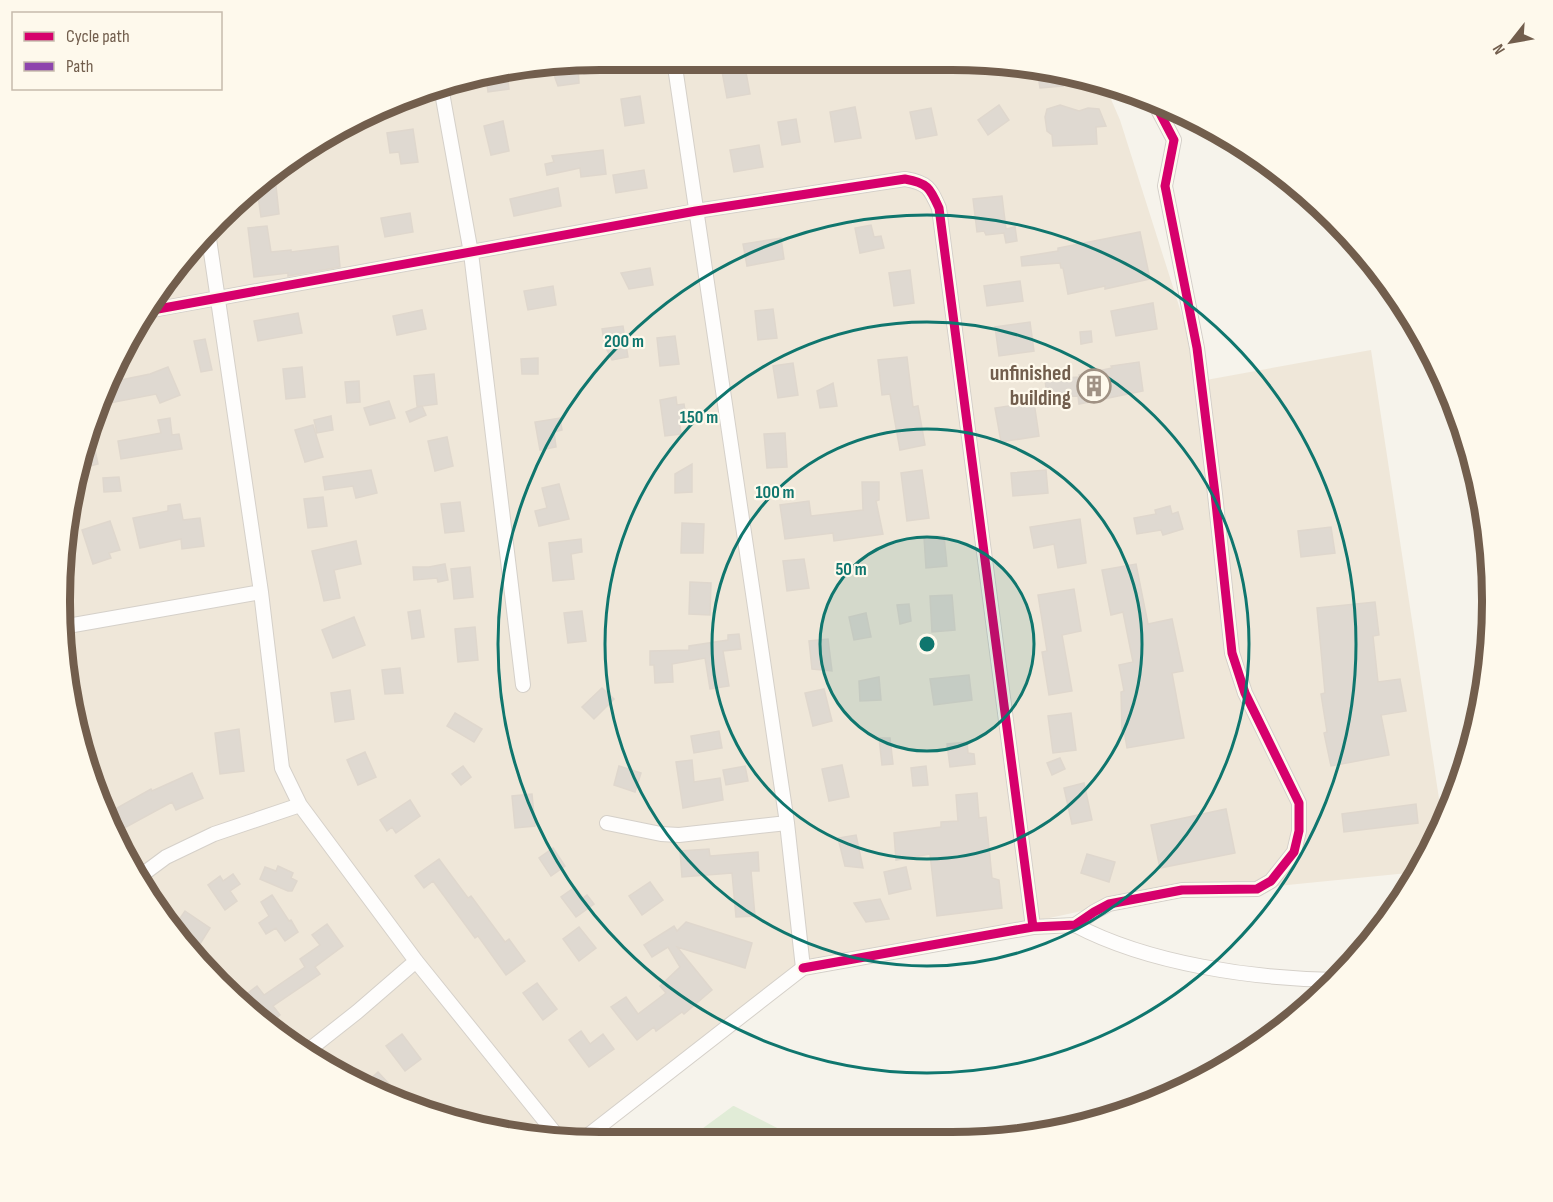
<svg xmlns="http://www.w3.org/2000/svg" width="1553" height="1202" viewBox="0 0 1553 1202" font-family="'Sofia Sans Condensed',sans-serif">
<rect width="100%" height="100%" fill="#f6f3eb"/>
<path fill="#efe7d9" d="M601 60 987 61 1092 79 1104 83 1120 120 1186 328 1195 382 1371 350 1443 825 1418 872 1128 901 801 972 576 1137H530L427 1113 301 1051 219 984 151 901 89 775 61 636 78 461 132 331 218 219 330 133 461 79Z"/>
<path fill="#e1ecd7" d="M733 1106H734L795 1137H691Z"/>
<path fill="#dfd9d1" stroke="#dfd7cd" stroke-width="1.5" d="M604 60 599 72 584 74 578 63Z
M744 62 750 94 727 98 721 66Z
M578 67 579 83 558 86 554 75Z
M1037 69 1062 73 1063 86 1040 88Z
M507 72 509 89 488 92 486 75Z
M640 96 644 123 625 126 621 99Z
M999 105 1009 120 988 135 978 120Z
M1060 105 1079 111 1088 108 1099 109 1106 126 1096 127 1097 144 1053 146 1052 135 1047 131 1045 117 1047 109Z
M855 107 861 138 835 142 830 112Z
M931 108 937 135 916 139 910 112Z
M796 119 800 142 782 145 778 122Z
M503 121 509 151 491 155 484 126Z
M413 129 418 162 401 164 399 152 390 153 387 133Z
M759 145 763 167 734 172 730 150Z
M603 150 606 174 581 177 580 168 547 175 545 164 554 162 552 156Z
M644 170 647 188 616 193 613 175Z
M276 186 279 214 261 217 257 189Z
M558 188 561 206 514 216 510 199Z
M1002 196 1006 229 1015 227 1017 241 1006 243 1004 233 986 235 984 231 977 232 973 199Z
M410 213 413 232 385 237 381 218Z
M871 225 874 237 881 236 884 248 860 253 855 228Z
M267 226 271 252 291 250V252L338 246 340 267 288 276V273L254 277 248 228Z
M1140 232 1150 279 1105 289V286L1068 294 1063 268H1061L1060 263 1022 266 1021 257 1058 251V248Z
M781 238 784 259 747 266 743 244Z
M650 268 653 285 629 289 621 273Z
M910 270 914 303 894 306 889 273Z
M1020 281 1023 301 987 306 984 286Z
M553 286 556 305 528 310 524 291Z
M1153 303 1157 329 1116 336 1111 311Z
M773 309 777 338 758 340 755 311Z
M422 310 426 329 397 335 393 316Z
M298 313 302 333 258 341 254 321Z
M1030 322 1034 351 999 356 995 327Z
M623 326 628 357 612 360 605 346 602 329Z
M1091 331 1092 342 1081 344 1080 332Z
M675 336 679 364 660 366 657 338Z
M205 339 212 370 201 372 194 341Z
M907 357 913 407 918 406 925 445 900 450 890 394 882 395 878 360Z
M538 358V374H522L521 359Z
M1139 362 1143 391 1079 404 1078 396 1047 398 1045 379 1080 377 1079 375 1112 368 1111 366Z
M793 363 798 395 778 398 773 366Z
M168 367 180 395 160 403 156 394 110 403 107 391 111 382 150 374Z
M302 367 305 397 286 399 283 369Z
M434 374 437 404 422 406 426 415 410 422 406 412 421 406H417L414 376Z
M359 381 360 402 347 403 345 382Z
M833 383 837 406 820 408 817 391Z
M676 397 677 405 684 404 687 423 680 424 681 434 665 436 660 400Z
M389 401 395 418 370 425 364 408Z
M1034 402 1039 436 1001 442 995 408Z
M331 416 333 430 317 433 314 420Z
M170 418 172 435 179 434 182 449 121 459 118 441 161 433 158 420Z
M560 418 562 430 554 432 556 447 540 450 535 422Z
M313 425 323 457 305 462 295 430Z
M785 433 787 467 767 468 764 434Z
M447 437 453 466 435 471 428 441Z
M95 450 98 464 82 468 79 459 82 453Z
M692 464V492L675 493V474Z
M371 470 377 493 356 498 353 486 325 490 323 477Z
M922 470 929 518 907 521 901 473Z
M1046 470 1048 493 1013 496 1011 473Z
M119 477 121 491 104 492 103 478Z
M862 482H879V500L876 501 883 534 834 541 833 533 785 539 780 505 809 501 811 516 863 510Z
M559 484 569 519 539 526 535 511 547 508 542 488Z
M323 497 327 526 308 528 304 499Z
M460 502 464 531 445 533 441 504Z
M180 504 183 520 200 518 204 546 182 549 181 539 140 548 133 518 168 511V506Z
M1170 506 1172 514 1178 512 1183 529 1163 535 1161 530 1137 534 1134 518 1156 514 1155 510Z
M1080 519 1086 563 1058 568 1054 544 1034 548 1030 527Z
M110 521 120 550 109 553 111 558 93 564 82 530Z
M682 523 704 524 703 553H681Z
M1331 527 1335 553 1301 557 1298 531Z
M944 536 947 566 926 568 924 537Z
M581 539 582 552 571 554 574 579 553 581 549 543Z
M356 541 361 564 334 570 340 598 324 601 312 551Z
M804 559 809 588 787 591 783 561Z
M445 564 448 580 438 582 437 578 414 580 413 567H429Z
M1136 564 1148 624 1172 619 1183 671 1172 673 1184 738 1127 748 1124 730H1122L1121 692 1124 691 1119 665 1133 662 1123 612 1111 615 1102 570Z
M470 567 473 597 454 599 451 569Z
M690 582 711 583 710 615 689 614Z
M1074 589 1081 631 1062 635 1072 691 1049 695 1042 652 1047 651 1038 595Z
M952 595 955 630 932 632 930 596Z
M1375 602 1379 635 1373 636 1378 682 1400 679 1406 711 1381 715 1389 755 1331 766 1324 733 1327 732 1321 694 1325 693 1317 608Z
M909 604 911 621 900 624 897 605Z
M420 610 424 637 412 639 408 612Z
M582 611 586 641 568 643 564 613Z
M866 613 871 637 854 640 849 617Z
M354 617 365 645 333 658 322 630Z
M475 627 478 660 458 662 455 629Z
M739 634 741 649 723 651 729 686 710 689 705 658 672 664 673 682 655 683 654 665H650V651L689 650V646L728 640V635Z
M828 639 832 671 812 669 809 641Z
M400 668 403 693 385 694 382 670Z
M969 675 972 700 934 705 930 679Z
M879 677 881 700 860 701 859 681Z
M602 688 614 699 594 719 582 707Z
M824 689 832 721 813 726 805 693Z
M350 690 354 719 335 722 331 693Z
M455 713 482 729 474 742 447 726Z
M1071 713 1076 750 1053 753 1048 716Z
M239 729 244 771 220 774 215 733Z
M719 731 722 748 694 753 691 736Z
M879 738H890L893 764 882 765Z
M967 742 968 753 974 754 975 764 950 767 947 744Z
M365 752 376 777 358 785 347 760Z
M1060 758 1065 769 1052 775 1047 763Z
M692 760 694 782 720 778 723 800 683 808 676 762Z
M842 765 849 797 829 801 822 769Z
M463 766 471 777 461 785 452 774Z
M619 766 641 773 635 792 614 785Z
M745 766 748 781 726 785 723 770Z
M926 766 928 785 913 786 911 768Z
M192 773 203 798 176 810 172 802 117 832 108 813 151 789 152 791Z
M1084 783 1092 820 1072 824 1064 788Z
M977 793 979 818 986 817 992 878 999 880 1002 908 937 916 930 854 896 860 894 833 941 827V822L958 821 956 795Z
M532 794 535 826 515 828 512 796Z
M410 800 420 816 396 833 392 827 387 831 380 820Z
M1416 804 1418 823 1344 832 1342 814Z
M1226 809 1235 853 1160 868 1151 825Z
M856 835 863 868 845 866 838 838Z
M553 848 565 866 551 876 539 858Z
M709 849 710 856 758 852 759 871H751L755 916 736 917 732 873 682 877 680 851Z
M1087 854 1115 862 1109 882 1081 873Z
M439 859 468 898 471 896 505 942 509 939 525 961 506 975 478 936 475 938 433 881 424 888 415 876Z
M278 866 293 873 291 878 297 881 292 891H288L260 879 265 867 276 871Z
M906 867 911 889 889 894 884 872Z
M233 874 240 884 230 891 237 901 225 910 208 885 220 876 223 881Z
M650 882 663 900 642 915 629 896Z
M575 887 583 898 587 895 594 904 576 917 561 897Z
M272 895 289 921 291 920 298 932 285 941 276 928 266 934 259 923 269 916 261 902Z
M880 899 889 919 866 922 854 903Z
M185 911 210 928 200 944 174 927Z
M686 922 752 943 745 968 677 947 712 990 684 1014 682 1012 656 1031 654 1027 637 1040 611 1007 626 997 638 1014 666 993 660 986 680 967 668 947 652 957 644 945 674 926 677 931Z
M327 924 343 946 315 967 320 974 273 1006 280 1015 269 1025 239 1000 257 986 264 995 305 967 300 959 320 945 312 935Z
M579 927 596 948 579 961 563 939Z
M537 983 557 1009 543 1020 523 993Z
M581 1031 590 1044 603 1034 614 1049 589 1067 569 1040Z
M402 1034 421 1059 405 1071 386 1046Z
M378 1072 390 1085 383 1091 366 1083Z"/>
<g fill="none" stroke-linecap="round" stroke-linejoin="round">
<defs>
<path id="minor" d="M441 87 471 253 523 685
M208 232 261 592 282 768 300 805 416 961 558 1137
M147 311 696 211 905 179C928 183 930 188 939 208L1033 927
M62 627 261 592
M607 823 661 834 679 835 787 823
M139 877 166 857 214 834 300 805
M1075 925C1149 964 1254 979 1337 980
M803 968 1033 927 1075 925 1094 912 1109 904 1182 890 1257 889 1271 881 1294 852 1299 831V803L1245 693 1232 653 1215 494 1197 348 1165 186 1174 140 1154 102
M305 1053 357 1012 416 961
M586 1137 803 968 787 823 674 60"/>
</defs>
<use href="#minor" stroke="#d5d0c9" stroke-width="16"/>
<use href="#minor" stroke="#fefdfc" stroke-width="14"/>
<path stroke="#8e44ad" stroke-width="8" stroke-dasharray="15 8" stroke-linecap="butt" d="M1488 568 1490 567"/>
<defs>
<path id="cycleway" d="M147 311 696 211 905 179C928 183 930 188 939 208L1033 927
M803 968 1033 927 1075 925 1094 912 1109 904 1182 890 1257 889 1271 881 1294 852 1299 831V803L1245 693 1232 653 1215 494 1197 348 1165 186 1174 140 1154 102"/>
</defs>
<use href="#cycleway" stroke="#fef9ec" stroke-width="13"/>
<use href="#cycleway" stroke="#d6006c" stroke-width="9"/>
</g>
<circle cx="927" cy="644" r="107" fill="#0f766e" fill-opacity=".12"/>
<g fill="none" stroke="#0f766e" stroke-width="3">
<circle cx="927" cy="644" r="107"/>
<circle cx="927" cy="644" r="215"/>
<circle cx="927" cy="644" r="322"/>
<circle cx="927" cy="644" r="429"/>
</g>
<defs>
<symbol id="building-ring" viewBox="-11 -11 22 22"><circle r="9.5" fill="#fef9ec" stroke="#a09284" stroke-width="1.5"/><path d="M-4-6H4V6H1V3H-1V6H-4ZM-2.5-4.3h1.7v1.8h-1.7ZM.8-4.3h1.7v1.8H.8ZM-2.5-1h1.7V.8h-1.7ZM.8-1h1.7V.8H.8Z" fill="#a09284"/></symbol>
</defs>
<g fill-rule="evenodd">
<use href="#building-ring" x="1075" y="367" width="38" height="38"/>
</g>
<g text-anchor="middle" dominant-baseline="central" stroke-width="4.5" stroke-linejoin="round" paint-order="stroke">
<g font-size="22" font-weight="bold" fill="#725e4d" stroke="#fef9ec" text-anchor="end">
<text x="1071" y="373">unfinished<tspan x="1071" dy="25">building</tspan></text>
</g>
</g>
<path d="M0 0H1553V1202H0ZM600 70H952A530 530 0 0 1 1482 600V602A530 530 0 0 1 952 1132H600A530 530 0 0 1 70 602V600A530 530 0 0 1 600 70Z" fill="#fef9ec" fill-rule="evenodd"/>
<path fill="none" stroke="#725e4d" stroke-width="8" d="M600 70H952A530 530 0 0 1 1482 600V602A530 530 0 0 1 952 1132H600A530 530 0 0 1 70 602V600A530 530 0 0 1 600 70Z"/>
<circle cx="927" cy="644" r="9" fill="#0f766e" stroke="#fef9ec" stroke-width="3"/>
<g font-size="18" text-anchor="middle" font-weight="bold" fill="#0f766e" stroke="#fef9ec" stroke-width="4.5" stroke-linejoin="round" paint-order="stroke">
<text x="624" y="347">200 m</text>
<text x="699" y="423">150 m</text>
<text x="775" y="498">100 m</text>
<text x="851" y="575">50 m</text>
</g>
<rect x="12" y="12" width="210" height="78" fill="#fef9ec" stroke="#c6bbac" stroke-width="1.5"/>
<rect x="24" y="32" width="30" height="9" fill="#d6006c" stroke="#c6bbac" stroke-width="1.5"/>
<text x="66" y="42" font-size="18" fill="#725e4d">Cycle path</text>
<rect x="24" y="62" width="30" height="9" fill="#8e44ad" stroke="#c6bbac" stroke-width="1.5"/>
<text x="66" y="72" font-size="18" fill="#725e4d">Path</text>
<g transform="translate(1511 42) rotate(239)" stroke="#fef9ec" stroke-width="4.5" paint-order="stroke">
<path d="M0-4.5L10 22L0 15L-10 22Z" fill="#725e4d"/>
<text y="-9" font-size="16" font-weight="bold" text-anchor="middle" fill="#725e4d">N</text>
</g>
</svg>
